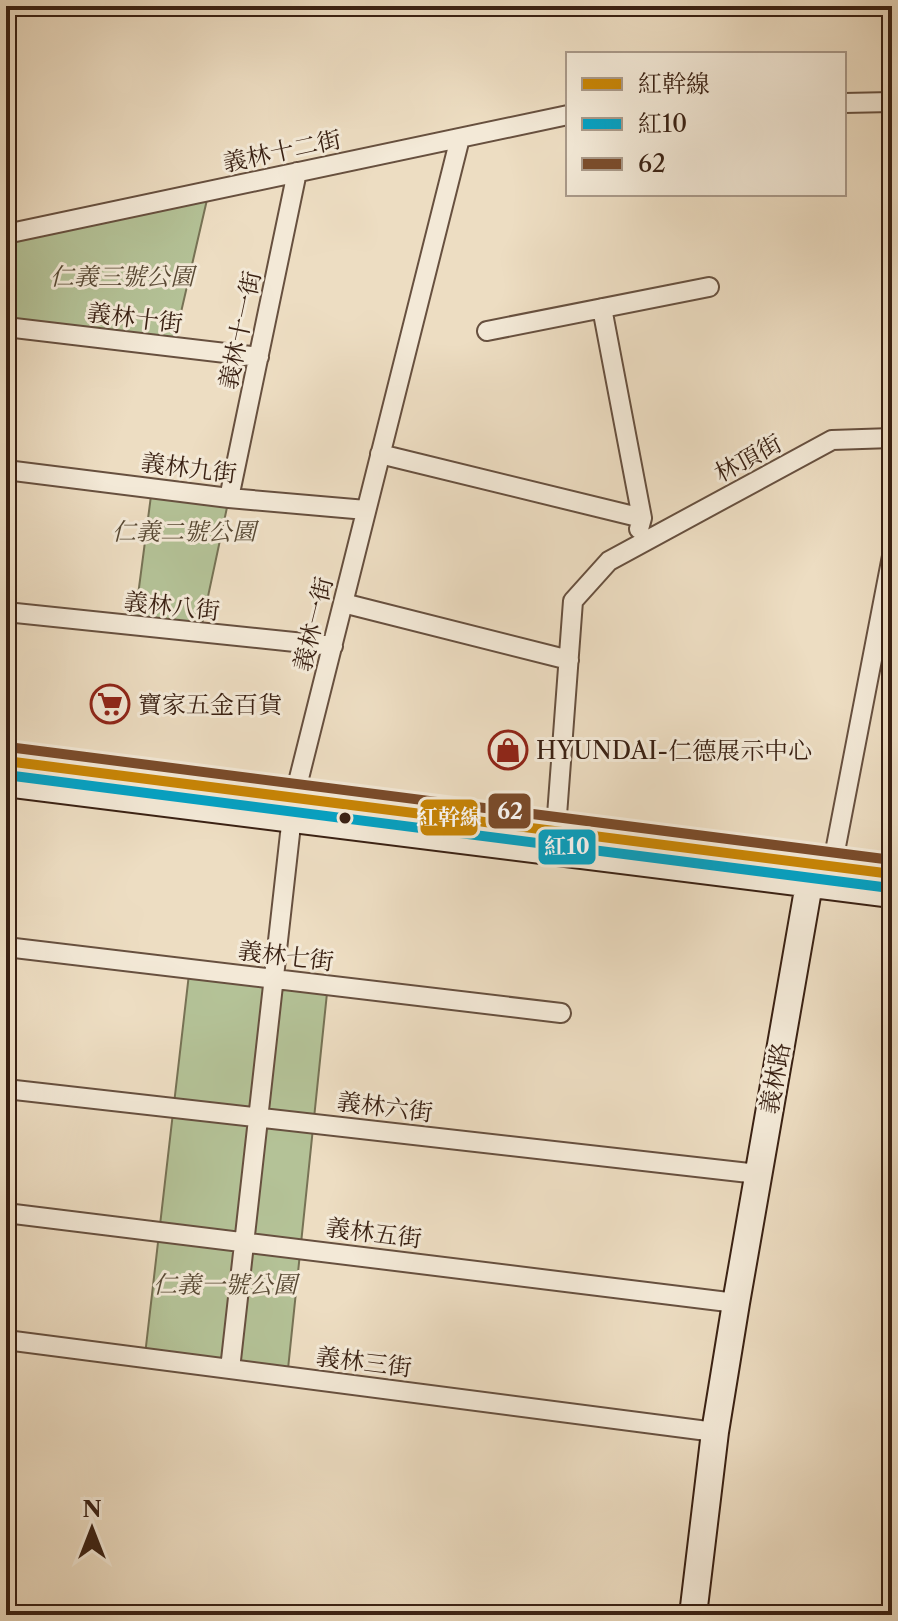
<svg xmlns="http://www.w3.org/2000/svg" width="898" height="1621" viewBox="0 0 898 1621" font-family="'Libre Caslon Text','Noto Serif TC',serif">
<rect width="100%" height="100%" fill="#edddc2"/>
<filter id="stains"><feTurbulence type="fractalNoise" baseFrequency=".0025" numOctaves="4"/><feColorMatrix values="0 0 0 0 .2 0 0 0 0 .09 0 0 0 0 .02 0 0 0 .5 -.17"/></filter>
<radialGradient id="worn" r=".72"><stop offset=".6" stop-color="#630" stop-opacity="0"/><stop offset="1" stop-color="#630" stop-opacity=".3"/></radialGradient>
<path fill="#b4c297" stroke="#777255" stroke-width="2" d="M209 191 173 347 6 327V234Z
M152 488 229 498 200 634 134 626Z
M189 974 327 993 288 1369 145 1355Z"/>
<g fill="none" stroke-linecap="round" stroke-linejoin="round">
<defs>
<path id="street" d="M844 103 892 102
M6 234 568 115
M602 308 642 518 639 529
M6 327 259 357
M487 331 709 287
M380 454 642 518
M6 470 229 498 366 510
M229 498 297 172
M343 603 569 660
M6 612 333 646
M555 842 573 601 609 561 832 440 892 438
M824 873 832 867 892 556
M6 947 561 1013
M6 1089 758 1174
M6 1213 736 1303
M6 1340 715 1432
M230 1369 294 798 460 138"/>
<path id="secondary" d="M6 761 892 874
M6 783 892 894
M693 1615 715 1432 736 1303 809 884"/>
</defs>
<use href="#street" stroke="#67503f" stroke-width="22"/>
<use href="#secondary" stroke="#3a2113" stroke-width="30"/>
<use href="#street" stroke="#f3e9d7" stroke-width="18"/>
<use href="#secondary" stroke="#f3e9d7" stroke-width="26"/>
<defs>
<path id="bus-1" d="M6 761 892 874"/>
<path id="bus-2" d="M6 775 890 888"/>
<path id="bus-3" d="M8 747 892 860"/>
</defs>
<use href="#bus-1" stroke="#f3e9d7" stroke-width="16"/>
<use href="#bus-2" stroke="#f3e9d7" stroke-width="16"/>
<use href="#bus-3" stroke="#f3e9d7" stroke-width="16"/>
<use href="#bus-1" stroke="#c88505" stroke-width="10"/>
<use href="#bus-2" stroke="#03a2c5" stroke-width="10"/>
<use href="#bus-3" stroke="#7a4b2a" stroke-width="10"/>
</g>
<defs>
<symbol id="supermarket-ring" viewBox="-11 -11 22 22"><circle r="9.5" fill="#f3e9d7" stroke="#8f2418" stroke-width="1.5"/><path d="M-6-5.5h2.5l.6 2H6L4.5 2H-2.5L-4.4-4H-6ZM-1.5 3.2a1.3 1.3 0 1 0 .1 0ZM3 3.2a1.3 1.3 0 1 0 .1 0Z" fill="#8f2418"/></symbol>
<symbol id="shop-ring" viewBox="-11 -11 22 22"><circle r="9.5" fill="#f3e9d7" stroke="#8f2418" stroke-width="1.5"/><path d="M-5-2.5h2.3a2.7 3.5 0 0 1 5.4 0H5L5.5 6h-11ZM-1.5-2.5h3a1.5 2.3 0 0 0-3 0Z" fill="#8f2418"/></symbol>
</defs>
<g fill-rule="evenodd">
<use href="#supermarket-ring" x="88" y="682" width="44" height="44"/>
<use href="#shop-ring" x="486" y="728" width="44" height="44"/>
</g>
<circle fill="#3a2113" stroke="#f3e9d7" stroke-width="3" cx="345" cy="818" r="7"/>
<g text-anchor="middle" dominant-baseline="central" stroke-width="6" stroke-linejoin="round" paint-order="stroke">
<g font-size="24" fill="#3a2113" stroke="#f3e9d7">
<text transform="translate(282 151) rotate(-12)">義林十二街</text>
<text transform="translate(135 318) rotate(7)">義林十街</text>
<text transform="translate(240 330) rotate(-78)">義林十一街</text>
<text transform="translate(748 458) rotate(-28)">林頂街</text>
<text transform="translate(189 468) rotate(7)">義林九街</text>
<text transform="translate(172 606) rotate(6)">義林八街</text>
<text transform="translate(313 624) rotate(-76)">義林一街</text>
<text transform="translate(286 956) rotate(7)">義林七街</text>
<text transform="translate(775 1078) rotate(-80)">義林路</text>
<text transform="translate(385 1107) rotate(7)">義林六街</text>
<text transform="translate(374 1233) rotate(7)">義林五街</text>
<text transform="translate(364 1362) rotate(7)">義林三街</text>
</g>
<g font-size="24" font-style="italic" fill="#584934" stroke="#f3e9d7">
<text x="122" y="276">仁義三號公園</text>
<text x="184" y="531">仁義二號公園</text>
<text x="225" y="1284">仁義一號公園</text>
</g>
<g font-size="24" fill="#3a2113" stroke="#f3e9d7" text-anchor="start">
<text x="138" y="704">寶家五金百貨</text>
<text x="536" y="750">HYUNDAI-仁德展示中心</text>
</g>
</g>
<g stroke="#f3e9d7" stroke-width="3">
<rect x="487" y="792" width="45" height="38" rx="8" fill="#7a4b2a"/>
<rect x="419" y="798" width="60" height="39" rx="8" fill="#c88505"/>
<rect x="537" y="828" width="60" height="38" rx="8" fill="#03a2c5"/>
</g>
<g font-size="22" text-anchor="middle" font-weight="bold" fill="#fff">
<text x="510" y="819">62</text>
<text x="449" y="825">紅幹線</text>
<text x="567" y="854">紅10</text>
</g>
<rect width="898" height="1621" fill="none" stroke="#edddc2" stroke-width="32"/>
<rect x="8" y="8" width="882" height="1605" fill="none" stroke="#3a2113" stroke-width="4"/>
<rect x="16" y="16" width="866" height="1589" fill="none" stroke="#3a2113" stroke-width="2"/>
<rect x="566" y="52" width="280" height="144" fill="#f3e9d7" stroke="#a99989" stroke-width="2"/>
<rect x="582" y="78" width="40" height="12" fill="#c88505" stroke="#a99989" stroke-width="2"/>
<text x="638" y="92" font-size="24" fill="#3a2113">紅幹線</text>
<rect x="582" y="118" width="40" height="12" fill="#03a2c5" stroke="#a99989" stroke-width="2"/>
<text x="638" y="132" font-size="24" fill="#3a2113">紅10</text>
<rect x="582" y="158" width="40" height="12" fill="#7a4b2a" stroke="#a99989" stroke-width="2"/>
<text x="638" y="172" font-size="24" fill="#3a2113">62</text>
<g transform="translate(92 1529)" stroke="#f3e9d7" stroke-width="6" paint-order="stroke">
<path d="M0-6L14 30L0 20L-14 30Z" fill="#3a2113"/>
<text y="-12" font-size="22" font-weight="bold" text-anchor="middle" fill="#3a2113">N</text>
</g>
<rect width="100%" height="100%" filter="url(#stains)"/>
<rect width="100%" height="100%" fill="url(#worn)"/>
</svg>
